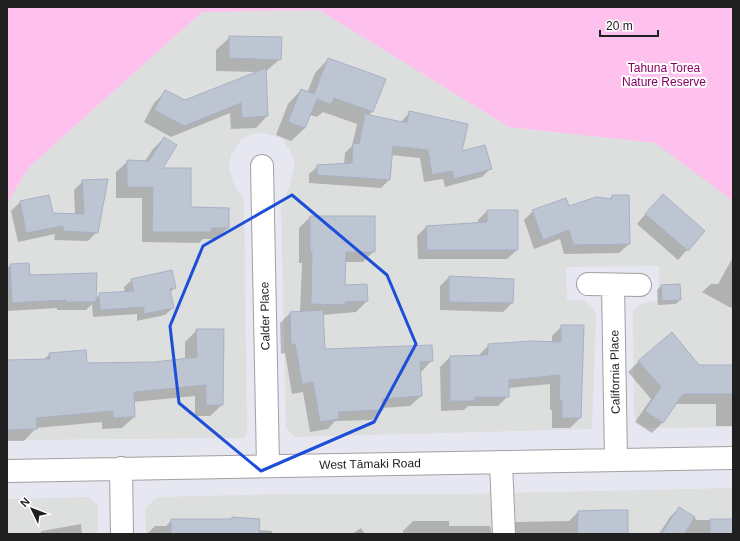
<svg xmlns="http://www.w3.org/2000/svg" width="740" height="541" viewBox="0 0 740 541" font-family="Arial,sans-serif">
<rect width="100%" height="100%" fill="#e6e7f1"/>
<path fill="#dddede" d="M319 10 509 127 656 143 733 201V427L646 428 636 421 634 415 633 311 641 304 658 300 659 266 566 267 567 300H583L591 306 596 315 592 429 295 437 286 428 281 207 289 187 295 165 291 153 282 138 264 133 251 134 241 140 231 154 229 168 233 183 244 199 247 433 244 438 7 440V203L29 167 202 12Z
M733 488V534H146L145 509 157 497 290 494H461Z
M89 497 98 506V534H7V499Z"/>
<path fill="#fec0ed" d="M7 7H733V201L655 143 509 127 319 10 202 12 29 167 7 203Z"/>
<path fill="#0003" d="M230 37 280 59 265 72 267 116 256 128 231 129 230 113 171 137 144 122 154 103 166 91 184 102 257 72 216 71V50Z
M328 59 384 79 372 112 368 116 401 122 410 112 460 152 490 169 482 177 445 187 443 179 424 182 420 158 391 155 389 180 381 188 309 183V174L318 166 344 164 345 153 352 146 357 124 323 112 317 117 310 115 305 128 291 141 276 135 288 104 301 90 307 93 315 73Z
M164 138 161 169 190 208 228 228 216 239H203L199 243 142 242V198H116V172L128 161H145L153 149Z
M83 181 97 232 88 241 54 240 55 234 18 242 11 211 20 202 52 214H75L74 190Z
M612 196H628L629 244 619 253 564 254 560 239 534 249 524 220 533 211 568 207 609 200Z
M654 204 704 231 678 260 637 224Z
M487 211H517V250L507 259H418L417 236 426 227 478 224V220Z
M310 217 374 251 363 262H345L344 286 367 301 356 312 322 315 324 350 432 360 422 371H419L421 396 410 406 382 408 372 420 335 421 328 429 310 432 303 392 292 394 285 353 281 354 280 323 290 313 300 312 302 263H299V228Z
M733 257V306L731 308 702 292 711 284H718Z
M11 265 29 276 95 299 100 294 125 293 124 287 132 280 175 287 170 293 173 308 165 315 137 321V314L93 317 92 304 86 310H57V308L7 311V268Z
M449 277 512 303 503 312 440 310V286Z
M661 286 680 300 676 304 658 305 657 290Z
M562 326 580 418 570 428H552V410H550V384L508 388V396L498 406H468L464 410 441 411 440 367 450 357 479 355 489 345 552 343V336Z
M197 330 222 405 210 416H195V396L133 402 134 417 122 428 102 429V422L36 428 24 441H7V361L43 360 50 354 86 364 155 363 185 360V342Z
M639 361 699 366H733V426H716V404H675L662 423 652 433 635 422 651 399 628 372Z
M679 508 697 520H733V534H659L670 517Z
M627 511V534H506L516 522 569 521 578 512Z
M232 518 259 530 272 531V534H147L155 526H166L172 520H230Z
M413 521H449V526H490L492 534H403V531Z
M81 524 82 534H39L42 531Z
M361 528 365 534H352Z"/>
<path fill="#bec5d2" stroke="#a7b1c5" d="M229 36 282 37 281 60 229 58Z
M328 58 386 79 373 112 334 98 331 105 317 99 305 128 288 122 301 89 314 94Z
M266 68 268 116 242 118 241 103 184 126 154 110 165 90 185 100Z
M409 111 468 124 462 151 485 145 492 169 454 179 452 171 432 175 428 150 393 146 390 180 317 175V165L352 163 353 143 359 144 365 114 407 123Z
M164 137 177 145 163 168H191V207L229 208V228H211V232H152L153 187H127V160L149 161Z
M108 179 98 233 63 231V226L26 233 20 201 49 195 53 213 84 214 82 180Z
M663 194 705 231 688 251 645 214Z
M612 195H629L630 244 573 245 569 230 543 240 532 210 566 198 569 206 596 197 612 199Z
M487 210H518V250H427L426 226 487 222Z
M310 216H375V252H346L345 285 367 284 368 301 345 302V305L311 304 312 252H310Z
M29 263 30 275 97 273 96 302H66V300L12 303 10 264Z
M172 270 176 288 170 289 174 308 144 314V307L100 310 99 293 134 291 131 279Z
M449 276 514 279 513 303 449 302Z
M680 284 681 300 662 301 661 285Z
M323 310 325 349 432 345 433 361 420 362 422 396 382 399 383 410 338 412 339 419 320 422 313 382 302 384 295 344H291L290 312Z
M561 325H584L581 418H562V400H559L560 375 509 380V397H475V401H450V356L488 355V344L532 341 561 342Z
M196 329H224L223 405H206V385L134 392 135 417 113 418V411L36 418 37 429 7 430V360L50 359 49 353 86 350 87 363 155 362 197 357Z
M672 332 699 365H733V394H683L663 423 645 411 661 387 638 361Z
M679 507 695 517 684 534H661Z
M607 510H628V534H577L578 511Z
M232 517 260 519 259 534H171V519H232Z
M710 519H733V534H710Z"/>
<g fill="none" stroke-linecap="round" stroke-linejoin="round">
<defs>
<path id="minor" d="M262 166 268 466
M588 284 640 285
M613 285 616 460
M501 462 504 534
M121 468 122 534
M7 471 733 458"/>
</defs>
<use href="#minor" stroke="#a1a1a1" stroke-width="24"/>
<use href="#minor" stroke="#fff" stroke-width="22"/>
</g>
<path fill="none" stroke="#1d4ed8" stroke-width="3" stroke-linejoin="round" d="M292 195 387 275 416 344 374 422 261 471 179 403 170 326 203 246Z"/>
<g text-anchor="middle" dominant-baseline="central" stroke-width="4" stroke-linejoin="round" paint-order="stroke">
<g font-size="12" fill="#8a0263" stroke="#fff">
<text x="664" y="68">Tahuna Torea<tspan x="664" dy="14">Nature Reserve</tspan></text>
</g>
<g font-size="12" fill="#202020" stroke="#fff">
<text transform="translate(265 316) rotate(-91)">Calder Place</text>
<text transform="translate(615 372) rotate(-91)">California Place</text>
<text transform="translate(370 464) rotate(-1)">West Tāmaki Road</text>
</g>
</g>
<rect width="740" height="541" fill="none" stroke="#202020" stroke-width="16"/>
<g transform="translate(32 509) rotate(313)" stroke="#ffffff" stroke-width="3" paint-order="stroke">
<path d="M0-3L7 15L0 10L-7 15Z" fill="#202020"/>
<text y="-6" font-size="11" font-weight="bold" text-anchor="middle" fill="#202020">N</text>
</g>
<path d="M600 30v6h58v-6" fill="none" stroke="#202020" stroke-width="2"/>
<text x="606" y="30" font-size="12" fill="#202020" stroke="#ffffff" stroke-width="3" paint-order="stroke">20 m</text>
</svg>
